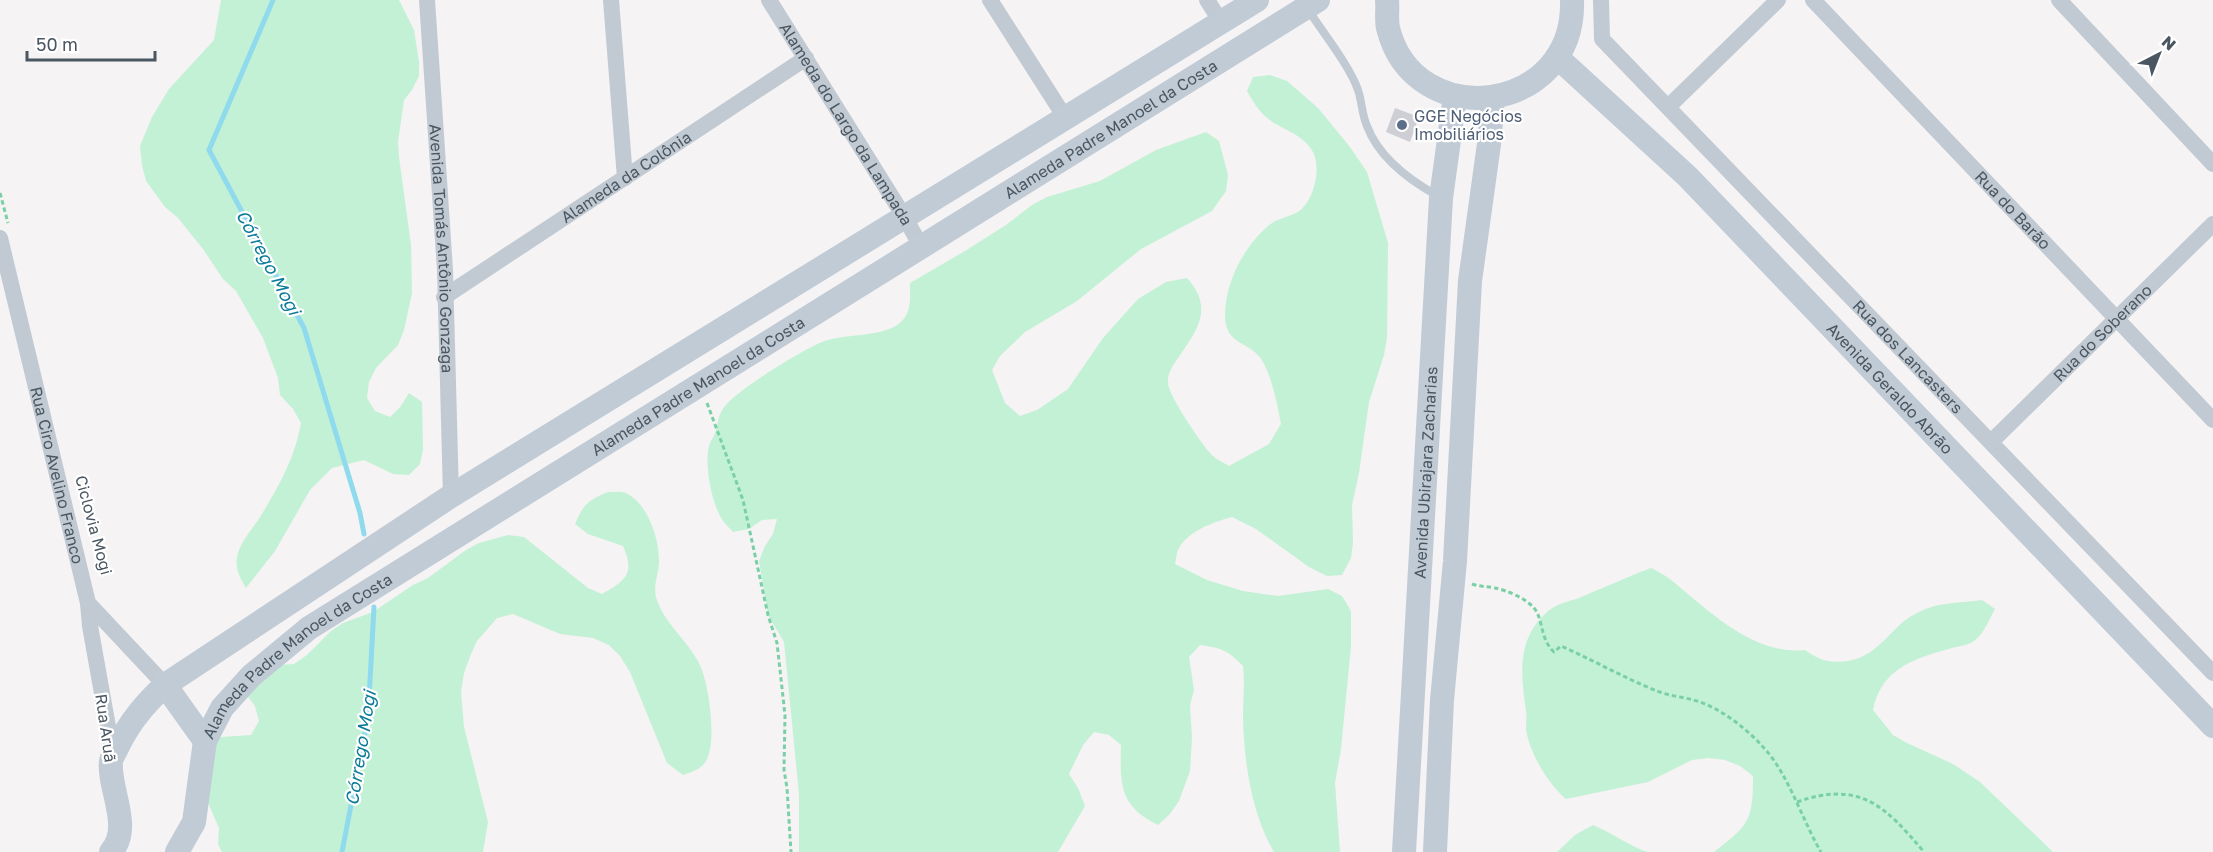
<svg xmlns="http://www.w3.org/2000/svg" width="2213" height="852" viewBox="0 0 2213 852" font-family="'Golos Text',sans-serif">
<rect width="100%" height="100%" fill="#f5f3f3"/>
<path fill="#c3f1d5" d="M221 0H399L414 30 419 62V76L412 90 404 100 398 142 399 157 411 245 412 293 404 330 398 345 376 368 369 382 367 398 375 411 390 417 401 406 409 393 422 402 423 449 420 464 409 475 393 474 364 460 332 468 310 490 275 551 246 588C240 578 235 569 237 557 240 542 252 530 260 517 278 488 295 458 301 423L293 409 280 395 278 378 263 338 236 291 223 279 203 249 178 218 165 207 146 181 142 165 140 146 152 117 169 89 214 40Z
M1270 75 1287 81 1318 108 1350 147 1367 172 1388 243 1387 338 1384 355 1369 402 1359 473 1352 505 1353 543 1351 558 1342 575 1327 576 1309 567 1256 529 1232 517C1214 522 1187 531 1178 550 1176 554 1176 560 1175 564L1207 580 1243 591 1278 596 1328 589 1342 596 1351 611V646L1341 749 1335 783 1340 852H1274C1251 813 1244 761 1243 717 1243 700 1245 683 1243 666 1228 650 1221 648 1200 645L1189 657 1194 690 1190 705 1192 738 1190 771 1179 801 1170 814 1158 825C1119 806 1120 784 1121 745L1109 735 1094 732 1083 745 1069 774 1078 788 1085 806 1058 852H799V794L784 642 768 615 759 561 765 546 773 534 777 519 762 520 749 529 733 532C730 528 726 525 724 522 712 507 704 465 709 446 710 441 715 436 716 430 719 419 718 414 726 405 739 389 802 350 822 342 844 333 884 338 901 322 912 311 910 297 910 283L965 251 1006 225 1032 205 1047 197 1100 181 1156 150 1206 132 1219 141 1228 175 1226 191 1212 211 1141 249 1077 301 1025 332 1000 356 992 370 1005 403 1020 416 1037 410 1068 389 1103 338 1138 299 1166 282 1187 278C1214 308 1198 329 1178 358 1173 365 1167 374 1168 383 1168 395 1201 443 1210 453 1215 459 1223 462 1229 466L1269 444 1281 424C1277 403 1273 381 1263 362 1252 341 1225 346 1225 316 1225 283 1243 248 1267 227 1275 219 1286 218 1296 213 1313 205 1322 169 1313 152 1303 133 1281 130 1266 117 1258 110 1252 100 1247 91L1253 77Z
M608 492C614 492 621 491 626 493 648 504 659 538 659 561 659 573 653 585 656 597 663 622 687 640 699 663 709 683 716 736 708 757 704 768 693 772 683 775L667 763 630 672 620 656 609 645 593 638 560 634 513 614 497 618 477 641 471 654 464 673 461 692 464 727 488 822 483 852H222L218 844 219 828 206 798 211 750 221 737 251 735 259 721 255 706 246 694 280 665 294 664 307 655 331 631 343 623 373 612 413 585 428 578 466 550 479 543 508 535 524 537 588 588 602 594C627 580 635 573 623 546L588 534 575 524C583 505 588 500 608 492Z
M1651 568C1667 575 1676 584 1689 595 1721 622 1761 655 1805 650 1821 661 1828 663 1848 661 1882 655 1890 625 1919 612 1938 602 1961 603 1982 600L1995 609C1989 619 1984 634 1974 641 1969 645 1959 646 1952 648 1916 658 1881 668 1873 710L1893 735 1907 743 1953 764 1980 782 2053 852H1714C1749 825 1753 821 1753 776L1740 766 1725 760 1708 758 1692 760 1648 782 1566 799C1548 784 1529 752 1526 729 1526 723 1527 717 1526 711 1521 674 1516 641 1546 613 1555 604 1567 602 1579 598 1603 588 1627 577 1651 568Z
M1593 825C1612 833 1628 845 1647 852H1557L1575 835Z"/>
<g fill="none" stroke-linecap="round" stroke-linejoin="round">
<path stroke="#90daee" stroke-width="5" d="M273 0 209 150 304 328 360 513 364 534
M342 852 368 717 374 607"/>
</g>
<path fill="#cdcfd5" d="M1395 108 1419 117 1410 142 1386 132Z"/>
<g fill="none" stroke-linecap="round" stroke-linejoin="round">
<path stroke="#7ad0a6" stroke-width="3" stroke-dasharray="4.5 3" stroke-linecap="butt" d="M0 193 8 223
M707 403 743 500 768 615 777 643 785 715 784 770 787 788 791 852
M1472 584C1480 587 1487 586 1495 588 1506 590 1525 598 1533 607 1544 618 1539 638 1554 652L1561 646C1593 660 1624 678 1657 691 1669 696 1684 697 1697 701 1722 709 1747 729 1764 748 1789 775 1802 820 1821 852
M1797 802C1860 780 1885 806 1924 852"/>
<path stroke="#c1cad2" stroke-width="8" d="M1307 8C1321 30 1350 66 1358 90 1362 102 1362 115 1367 126 1379 158 1409 180 1438 196"/>
<g stroke="#c1cad2" stroke-width="16">
<path id="s1" d="M427 0 445 270 451 496"/>
<path d="M611 0 625 178"/>
<path id="s2" d="M769 0 905 218 922 248"/>
<path d="M990 0 1066 119"/>
<path d="M1207 0 1221 22"/>
<path id="s3" d="M1601 0 1602 39 2213 673"/>
<path id="s4" d="M1813 0 2213 420"/>
<path d="M2059 0 2213 164"/>
<path d="M1668 107 1778 0"/>
<path id="s5" d="M0 238 88 603 165 685"/>
<path id="s6" d="M444 297 806 58"/>
<path id="s7" d="M1991 442 2213 224"/>
<path d="M88 603 90 626 112 749 111 759"/>
</g>
<g stroke="#c1cbd6" stroke-width="24">
<path d="M1387 0C1388 9 1386 19 1388 28 1414 134 1576 115 1572 0"/>
<path id="s8" d="M1557 57 1688 177 2213 726"/>
<path d="M165 685 205 741"/>
<path d="M111 852C133 827 108 789 111 761 112 756 117 749 119 744 131 720 146 703 165 685L451 496 1257 0"/>
<path id="s9" d="M177 852 194 822 205 741 222 708 251 676 309 628 1318 0"/>
<path id="s10" d="M1404 852 1441 198 1455 96"/>
<path d="M1435 852 1442 700 1455 561 1470 281 1489 144 1493 98"/>
</g>
</g>
<circle fill="#5c6f8a" stroke="#fff" stroke-width="2" cx="1402" cy="125" r="6"/>
<g text-anchor="middle" dominant-baseline="central" stroke-width="4.5" stroke-linejoin="round" paint-order="stroke">
<g font-size="16" fill="#4e5e75" stroke="#fff" text-anchor="start">
<text x="1414" y="116">GGE Negócios<tspan x="1414" dy="18">Imobiliários</tspan></text>
</g>
<g font-size="16" fill="#4a5661" stroke="#fff">
<text stroke="none"><textPath href="#s2" startOffset="146">Alameda do Largo da Lampada</textPath></text>
<text stroke="none"><textPath href="#s9" startOffset="1216">Alameda Padre Manoel da Costa</textPath></text>
<text stroke="none"><textPath href="#s6" startOffset="218">Alameda da Colônia</textPath></text>
<text stroke="none"><textPath href="#s4" startOffset="290">Rua do Barão</textPath></text>
<text stroke="none"><textPath href="#s1" startOffset="249">Avenida Tomás Antônio Gonzaga</textPath></text>
<text stroke="none"><textPath href="#s7" startOffset="156">Rua do Soberano</textPath></text>
<text stroke="none"><textPath href="#s3" startOffset="480">Rua dos Lancasters</textPath></text>
<text stroke="none"><textPath href="#s9" startOffset="730">Alameda Padre Manoel da Costa</textPath></text>
<text stroke="none"><textPath href="#s8" startOffset="470">Avenida Geraldo Abrão</textPath></text>
<text stroke="none"><textPath href="#s10" startOffset="380">Avenida Ubirajara Zacharias</textPath></text>
<text stroke="none"><textPath href="#s5" startOffset="244">Rua Ciro Avelino Franco</textPath></text>
<text transform="translate(94 525) rotate(75)">Ciclovia Mogi</text>
<text stroke="none"><textPath href="#s9" startOffset="244">Alameda Padre Manoel da Costa</textPath></text>
<text transform="translate(106 728) rotate(82)">Rua Aruã</text>
</g>
<g font-size="18" font-style="italic" fill="#0c7c9b" stroke="#fff">
<text transform="translate(269 262) rotate(62)">Córrego Mogi</text>
<text transform="translate(360 748) rotate(-81)">Córrego Mogi</text>
</g>
</g>
<g transform="translate(2159 54) rotate(42)" stroke="#ffffff" stroke-width="4.5" paint-order="stroke">
<path d="M0-4.5L10 22L0 15L-10 22Z" fill="#4a5661"/>
<text y="-9" font-size="16" font-weight="bold" text-anchor="middle" fill="#4a5661">N</text>
</g>
<path d="M27 51v9h128v-9" fill="none" stroke="#4a5661" stroke-width="3"/>
<text x="36" y="51" font-size="18" fill="#4a5661" stroke="#ffffff" stroke-width="4.5" paint-order="stroke">50 m</text>
</svg>
